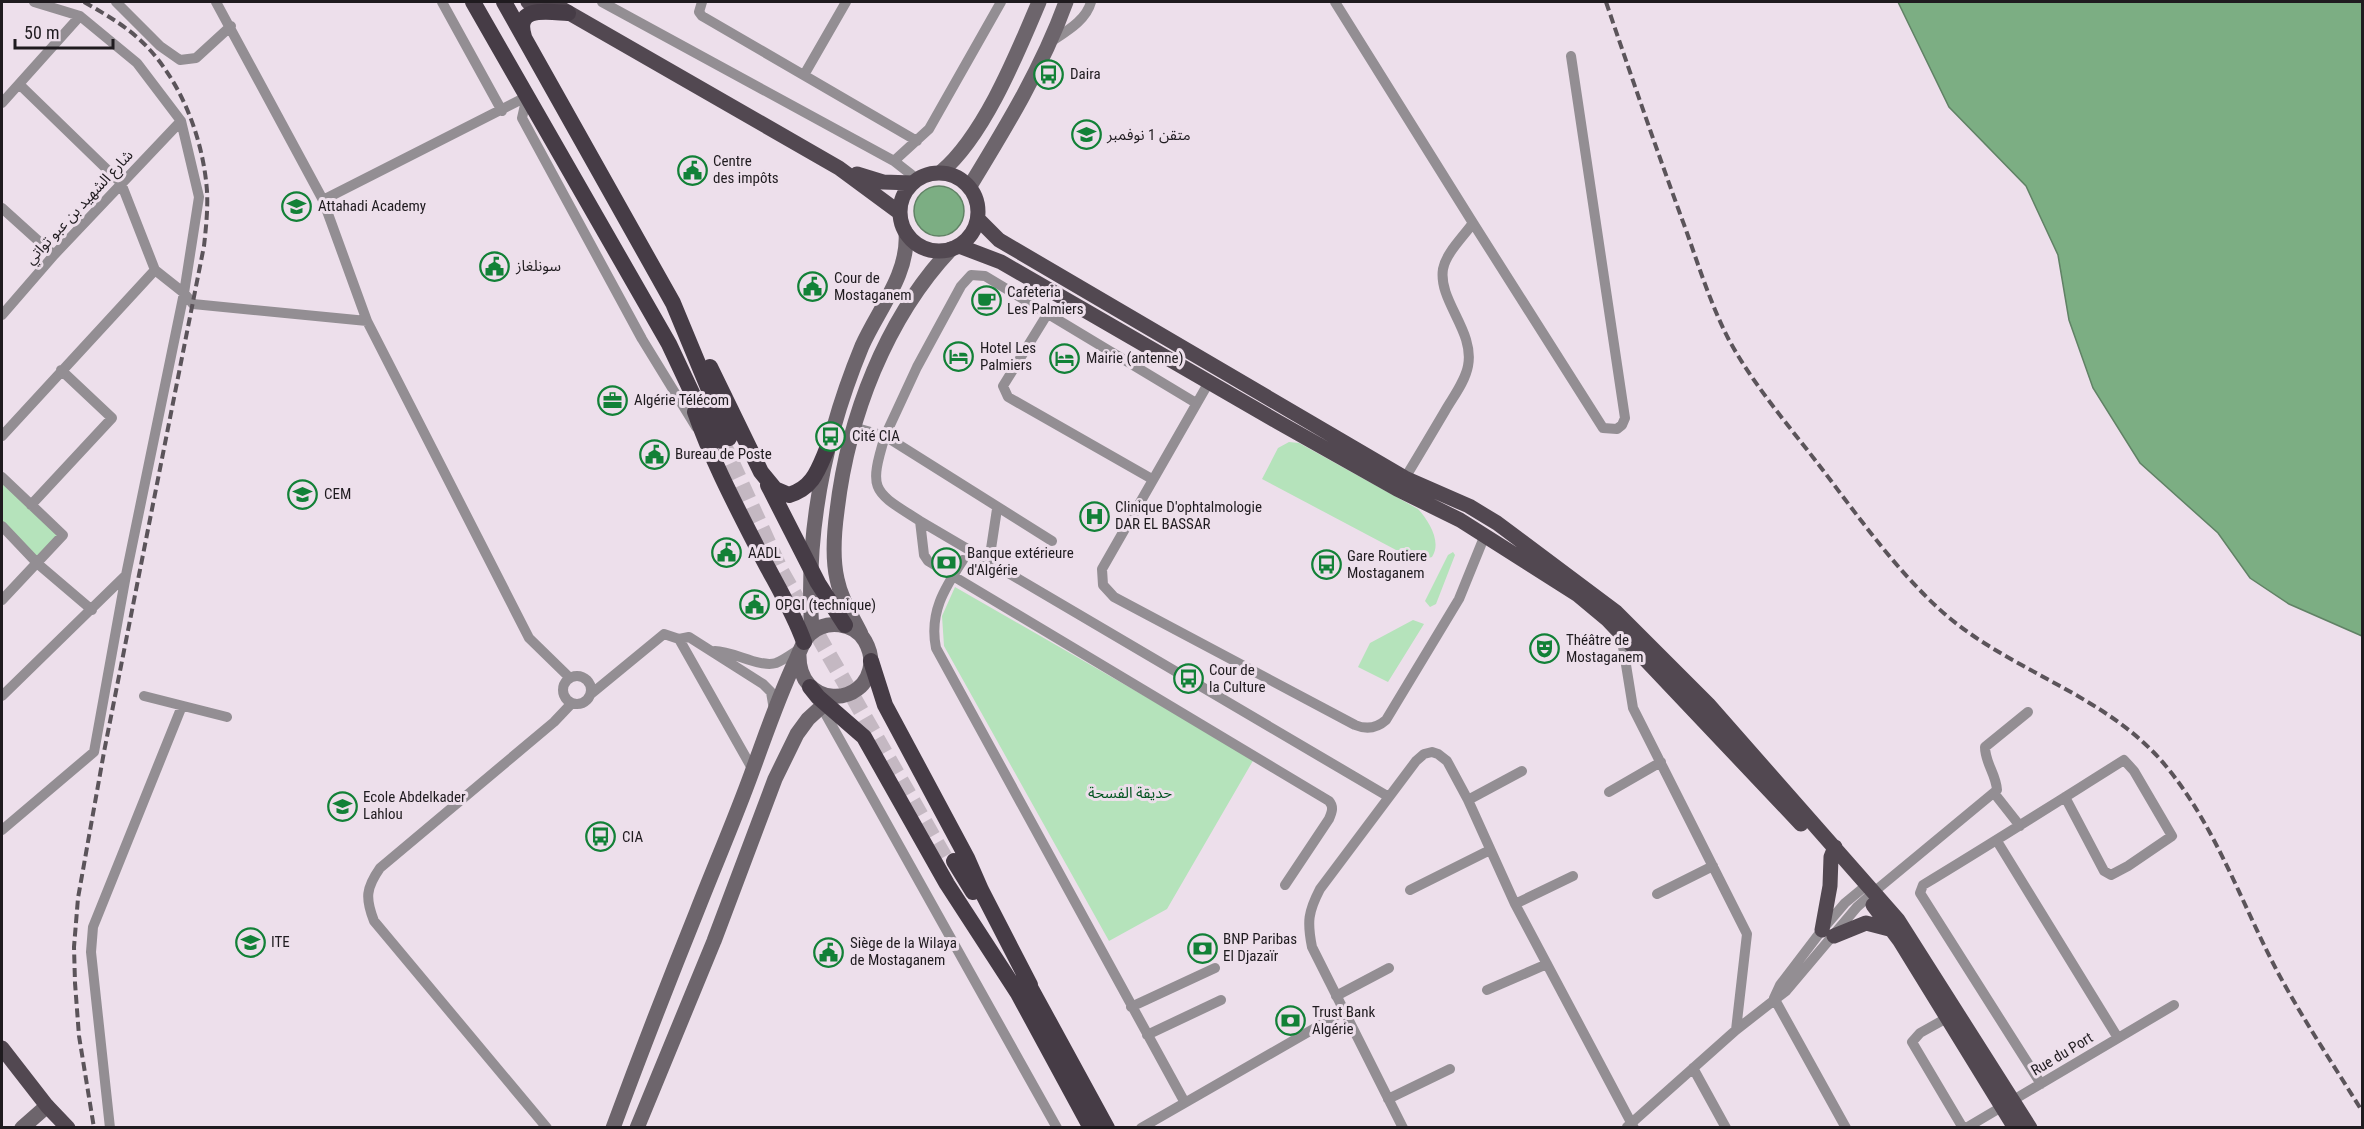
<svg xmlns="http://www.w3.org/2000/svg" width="2364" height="1129" viewBox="0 0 2364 1129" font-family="'Roboto Condensed','Noto Sans Arabic',sans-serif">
<rect width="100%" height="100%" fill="#eddfeb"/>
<path fill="#b5e3bb" d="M1289 442 1299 443 1418 509C1429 521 1442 542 1432 557L1418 561 1413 559 1262 479 1278 448Z
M2 477 63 535 38 564 2 526Z
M1453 552 1455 555 1436 604 1430 607 1425 601 1448 555Z
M955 587 1254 759 1167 909 1109 941 944 646 942 616Z
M1413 620 1424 624 1388 682 1358 667 1370 643Z"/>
<path fill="#7cae83" stroke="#608265" stroke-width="1.5" d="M1898 2H2362V636L2289 604 2250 578 2218 533 2140 463 2093 388 2069 320 2058 255 2026 186 1949 107Z
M914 211a25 25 0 1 1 50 0a25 25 0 1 1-50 0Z"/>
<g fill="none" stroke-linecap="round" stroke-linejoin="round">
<path stroke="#c4b8c2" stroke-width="16" stroke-dasharray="16 8" stroke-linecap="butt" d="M722 441 781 571 948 863"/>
<path stroke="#938e93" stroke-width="10" d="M116 2 160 46 180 60 196 58 231 26
M216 2 323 200 367 321 529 638 570 678
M442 2 502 111
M602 2 894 161 917 179
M702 2 699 12 702 16 917 141
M1335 2 1473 223 1603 428 1617 429 1622 425 1625 418 1571 56
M1049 43C1065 32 1086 21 1091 2
M804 75 846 2
M19 84 121 183 155 270
M527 96 522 118 642 339 696 427
M2 103 80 16
M894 161 929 129 1001 2
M323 200 528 96
M2 208 54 255
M1048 313 1003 386 1008 397 1152 479
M2 315 54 255 181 121
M1209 382 1102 569 1103 585 1114 597 1355 725C1367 730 1377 728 1386 720L1459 599 1485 535
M853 427 885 436C868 492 873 491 920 521L1389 797
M2 436 155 270 184 293 193 304 367 321
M2 477 63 535 2 600
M1405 478C1419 455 1432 433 1445 411 1453 397 1465 382 1468 366 1475 331 1438 301 1443 269 1446 253 1463 237 1473 223
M31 505 112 418 61 370
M920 521 924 555 928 561 1329 801C1334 807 1332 812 1329 819L1285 885
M2 526 38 564 92 610
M1052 541 885 436 917 367 961 286 971 275 985 276 1196 403
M963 560C944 589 929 613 936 648L1184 1101
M989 562 997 509
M1621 634 1633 708 1747 934 1736 1030
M679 639 753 770
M715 651C733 651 760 668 776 663 784 660 793 653 801 648
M563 690a14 14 0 1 1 28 0a14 14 0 1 1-28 0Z
M591 694 664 634 679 639 689 637 763 684 771 692 774 710
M2 696 126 575
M144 696 227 717
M821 706 1057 1128
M1609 792 1661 762
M1994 793 2020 826
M1468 800 1522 771
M2 830 94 752 126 575 184 293 199 197 181 121 137 63 80 16 34 2
M1997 841 2118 1038
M1410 890 1490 850
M1657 894 1713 866
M1515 904 1573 876
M1487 990 1547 964
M1336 996 1389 968
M1774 998 1780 985 1822 930 1845 903 1868 884
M1774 998 1846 1128
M1131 1007 1215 968
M1947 1018 1920 1033 1912 1042 1963 1128
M1147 1035 1221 1000
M1693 1068 1726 1128
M2041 1084 1920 893 1923 885C1991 844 2057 802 2124 760L2134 771 2172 836 2128 866 2111 875 2104 871 2065 797
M1388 1099 1450 1069
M1627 1127 1736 1030 1786 991 1857 907 1875 891 1997 790C1996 774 1985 763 1985 747L2028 712
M110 1128 91 952 93 927 182 706
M547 1128 374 921C365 898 366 888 380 868L554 722 572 703
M1141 1128 1343 1012
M1403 1128 1312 947C1307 922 1308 912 1320 889L1416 761 1424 754 1432 752 1438 754 1447 761 1468 800 1515 904 1634 1128
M1966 1128 2174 1005"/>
<path stroke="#6d656c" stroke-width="15" d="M941 172C984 136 1017 54 1039 2
M970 186C1006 127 1042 68 1066 2
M812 632C805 534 824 438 862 346 878 310 909 274 906 233
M861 634C852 616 841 599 837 579 832 557 834 533 837 511 848 417 886 318 951 249
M22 1128 47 1106
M613 1128C640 1055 668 983 697 911 715 865 735 819 752 772 766 734 778 698 795 662 800 652 802 642 810 634 826 619 854 622 865 641 869 648 871 655 871 663 867 709 797 709 799 653
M637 1128 714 941 775 779 797 734 808 719 832 697"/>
<path stroke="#524851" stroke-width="15" d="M528 2 556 9
M550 2 839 168 900 213
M900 212a39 39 0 1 1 78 0a39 39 0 1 1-78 0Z
M857 174 883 182 913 183
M978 219 999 240 1405 478 1469 506 1497 523 1616 612 1708 704 1898 920 2030 1128
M959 246 1001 262 1278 422 1397 489 1460 520 1578 595 1608 620 1801 824
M1873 905 1900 941 2015 1128
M1822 930 1830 886 1831 857 1835 847
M1834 936 1866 923 1893 930
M2 1048 47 1106 68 1128"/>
<path stroke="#463c46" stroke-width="16" d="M473 2 669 344 700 410 722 441
M504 2 673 303 729 438
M524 37C514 5 548 12 568 13
M710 367 761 472 775 489 789 495C813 488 818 470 827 449
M695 412C712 461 737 508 761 555 776 584 793 611 804 642
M768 485 818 583 845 625
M871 661 885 705 967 858 981 890 1030 985
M810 687 818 697 864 737 947 884 1019 995
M954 861 973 892
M1024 976 1107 1128
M1014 986 1091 1128"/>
<path stroke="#5b545a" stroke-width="4" stroke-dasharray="9 4.5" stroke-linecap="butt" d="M84 2C103 13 121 23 138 38 179 75 203 136 207 191 208 209 206 228 204 246L104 752 78 898 74 947 75 983 79 1036 94 1128
M1606 2C1632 78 1658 154 1686 230 1699 267 1711 305 1729 340 1754 386 1790 427 1822 469 1858 516 1893 566 1937 607 2003 669 2097 690 2159 758 2213 819 2239 898 2276 969 2302 1018 2333 1064 2362 1111"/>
</g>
<defs>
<symbol id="bus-ring" viewBox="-11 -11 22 22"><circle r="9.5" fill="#eddfeb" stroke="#128137" stroke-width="1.5"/><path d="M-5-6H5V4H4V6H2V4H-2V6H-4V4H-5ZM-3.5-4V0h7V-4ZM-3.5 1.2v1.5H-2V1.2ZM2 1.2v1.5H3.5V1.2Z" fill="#128137"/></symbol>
<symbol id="school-ring" viewBox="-11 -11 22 22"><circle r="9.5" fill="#eddfeb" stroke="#128137" stroke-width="1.5"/><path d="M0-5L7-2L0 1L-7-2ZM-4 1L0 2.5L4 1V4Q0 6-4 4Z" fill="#128137"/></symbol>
<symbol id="civic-ring" viewBox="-11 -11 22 22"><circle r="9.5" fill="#eddfeb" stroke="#128137" stroke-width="1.5"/><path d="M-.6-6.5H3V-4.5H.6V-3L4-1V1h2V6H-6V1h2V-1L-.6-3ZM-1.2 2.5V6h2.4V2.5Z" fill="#128137"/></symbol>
<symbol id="university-ring" viewBox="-11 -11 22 22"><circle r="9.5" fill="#eddfeb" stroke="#128137" stroke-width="1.5"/><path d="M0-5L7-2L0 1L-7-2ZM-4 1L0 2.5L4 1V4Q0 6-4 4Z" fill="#128137"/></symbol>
<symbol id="cafe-ring" viewBox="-11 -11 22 22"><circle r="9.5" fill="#eddfeb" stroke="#128137" stroke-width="1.5"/><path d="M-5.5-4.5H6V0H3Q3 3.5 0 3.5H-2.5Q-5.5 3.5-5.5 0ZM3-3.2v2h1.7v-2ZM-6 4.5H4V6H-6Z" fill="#128137"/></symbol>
<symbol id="hotel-ring" viewBox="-11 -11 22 22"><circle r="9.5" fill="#eddfeb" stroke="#128137" stroke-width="1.5"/><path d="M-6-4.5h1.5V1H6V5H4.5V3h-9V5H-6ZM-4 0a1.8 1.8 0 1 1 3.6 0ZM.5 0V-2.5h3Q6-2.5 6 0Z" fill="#128137"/></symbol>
<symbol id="office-ring" viewBox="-11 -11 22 22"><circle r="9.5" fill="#eddfeb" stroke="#128137" stroke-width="1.5"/><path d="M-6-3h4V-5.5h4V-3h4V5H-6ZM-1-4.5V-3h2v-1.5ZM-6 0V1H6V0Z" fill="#128137"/></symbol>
<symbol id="hospital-ring" viewBox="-11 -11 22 22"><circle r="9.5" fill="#eddfeb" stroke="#128137" stroke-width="1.5"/><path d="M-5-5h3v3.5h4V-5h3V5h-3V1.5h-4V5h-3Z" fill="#128137"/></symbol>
<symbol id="bank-ring" viewBox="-11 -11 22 22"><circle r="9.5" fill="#eddfeb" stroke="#128137" stroke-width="1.5"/><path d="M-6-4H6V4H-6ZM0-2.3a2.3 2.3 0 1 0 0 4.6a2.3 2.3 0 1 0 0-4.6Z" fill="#128137"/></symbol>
<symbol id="theatre-ring" viewBox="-11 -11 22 22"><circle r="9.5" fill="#eddfeb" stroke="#128137" stroke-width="1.5"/><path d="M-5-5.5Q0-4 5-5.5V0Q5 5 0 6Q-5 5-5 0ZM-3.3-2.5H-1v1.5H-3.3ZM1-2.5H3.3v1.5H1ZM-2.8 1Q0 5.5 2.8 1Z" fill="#128137"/></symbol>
</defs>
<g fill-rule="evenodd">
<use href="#bus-ring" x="1032" y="58" width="33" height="33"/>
<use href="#school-ring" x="1070" y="118" width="33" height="33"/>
<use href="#civic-ring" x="676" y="154" width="33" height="33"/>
<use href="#university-ring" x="280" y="190" width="33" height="33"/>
<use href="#civic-ring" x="478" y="250" width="33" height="33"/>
<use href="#civic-ring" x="796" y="270" width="33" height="33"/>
<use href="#cafe-ring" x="970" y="284" width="33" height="33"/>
<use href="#hotel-ring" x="942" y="340" width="33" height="33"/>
<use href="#hotel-ring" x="1048" y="342" width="33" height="33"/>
<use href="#office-ring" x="596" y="384" width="33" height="33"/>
<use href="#bus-ring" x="814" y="420" width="33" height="33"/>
<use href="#civic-ring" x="638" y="438" width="33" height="33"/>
<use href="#school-ring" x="286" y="478" width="33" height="33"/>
<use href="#hospital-ring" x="1078" y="500" width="33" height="33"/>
<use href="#civic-ring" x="710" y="536" width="33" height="33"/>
<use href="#bank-ring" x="930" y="546" width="33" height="33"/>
<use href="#bus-ring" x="1310" y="548" width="33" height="33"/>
<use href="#civic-ring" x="738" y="588" width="33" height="33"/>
<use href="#theatre-ring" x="1528" y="632" width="33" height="33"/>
<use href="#bus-ring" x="1172" y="662" width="33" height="33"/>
<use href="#school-ring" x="326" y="790" width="33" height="33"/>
<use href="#bus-ring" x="584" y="820" width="33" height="33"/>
<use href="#school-ring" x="234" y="926" width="33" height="33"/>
<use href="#bank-ring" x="1186" y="932" width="33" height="33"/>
<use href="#civic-ring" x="812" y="936" width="33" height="33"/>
<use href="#bank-ring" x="1274" y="1004" width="33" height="33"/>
</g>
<g text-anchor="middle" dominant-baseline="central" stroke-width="6" stroke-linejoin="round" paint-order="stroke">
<g font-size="15" fill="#1f1b1f" stroke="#eddfeb" text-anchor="start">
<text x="1070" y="74">Daira</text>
<text x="1107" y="135">متقن 1 نوفمبر</text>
<text x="713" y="161">Centre<tspan x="713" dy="17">des impôts</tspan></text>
<text x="318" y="206">Attahadi Academy</text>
<text x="516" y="266">سونلغاز</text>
<text x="834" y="278">Cour de<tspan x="834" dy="17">Mostaganem</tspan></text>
<text x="1007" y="292">Cafeteria<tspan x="1007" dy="17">Les Palmiers</tspan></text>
<text x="980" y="348">Hotel Les<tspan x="980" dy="17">Palmiers</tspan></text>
<text x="1086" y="358">Mairie (antenne)</text>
<text x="634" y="400">Algérie Télécom</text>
<text x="852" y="436">Cité CIA</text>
<text x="675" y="454">Bureau de Poste</text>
<text x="324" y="494">CEM</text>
<text x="1115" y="507">Clinique D'ophtalmologie<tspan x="1115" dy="17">DAR EL BASSAR</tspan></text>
<text x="748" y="553">AADL</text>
<text x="967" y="553">Banque extérieure<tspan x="967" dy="17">d'Algérie</tspan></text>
<text x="1347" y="556">Gare Routiere<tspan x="1347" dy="17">Mostaganem</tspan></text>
<text x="775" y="605">OPGI (technique)</text>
<text x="1566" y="640">Théâtre de<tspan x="1566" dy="17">Mostaganem</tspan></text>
<text x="1209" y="670">Cour de<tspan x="1209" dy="17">la Culture</tspan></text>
<text x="363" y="797">Ecole Abdelkader<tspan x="363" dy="17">Lahlou</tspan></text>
<text x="622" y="837">CIA</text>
<text x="1223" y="939">BNP Paribas<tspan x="1223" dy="17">El Djazaïr</tspan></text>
<text x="271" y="942">ITE</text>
<text x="850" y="943">Siège de la Wilaya<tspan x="850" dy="17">de Mostaganem</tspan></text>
<text x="1312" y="1012">Trust Bank<tspan x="1312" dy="17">Algérie</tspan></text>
</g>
<g font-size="15" fill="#1f1b1f" stroke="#eddfeb">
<text transform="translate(79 207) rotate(-47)">شارع الشهيد بن عبو تواتي</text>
<text transform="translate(2062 1054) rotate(-31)">Rue du Port</text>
</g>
<g font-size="15" fill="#00531f" stroke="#eddfeb">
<text x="1130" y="793">حديقة الفسحة</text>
</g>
</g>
<rect width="2364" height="1129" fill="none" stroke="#1f1b1f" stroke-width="6"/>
<path d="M15 39v9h98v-9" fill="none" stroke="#1f1b1f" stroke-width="3"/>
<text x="24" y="39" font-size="18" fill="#1f1b1f" stroke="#eddfeb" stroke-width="4.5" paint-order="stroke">50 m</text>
</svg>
